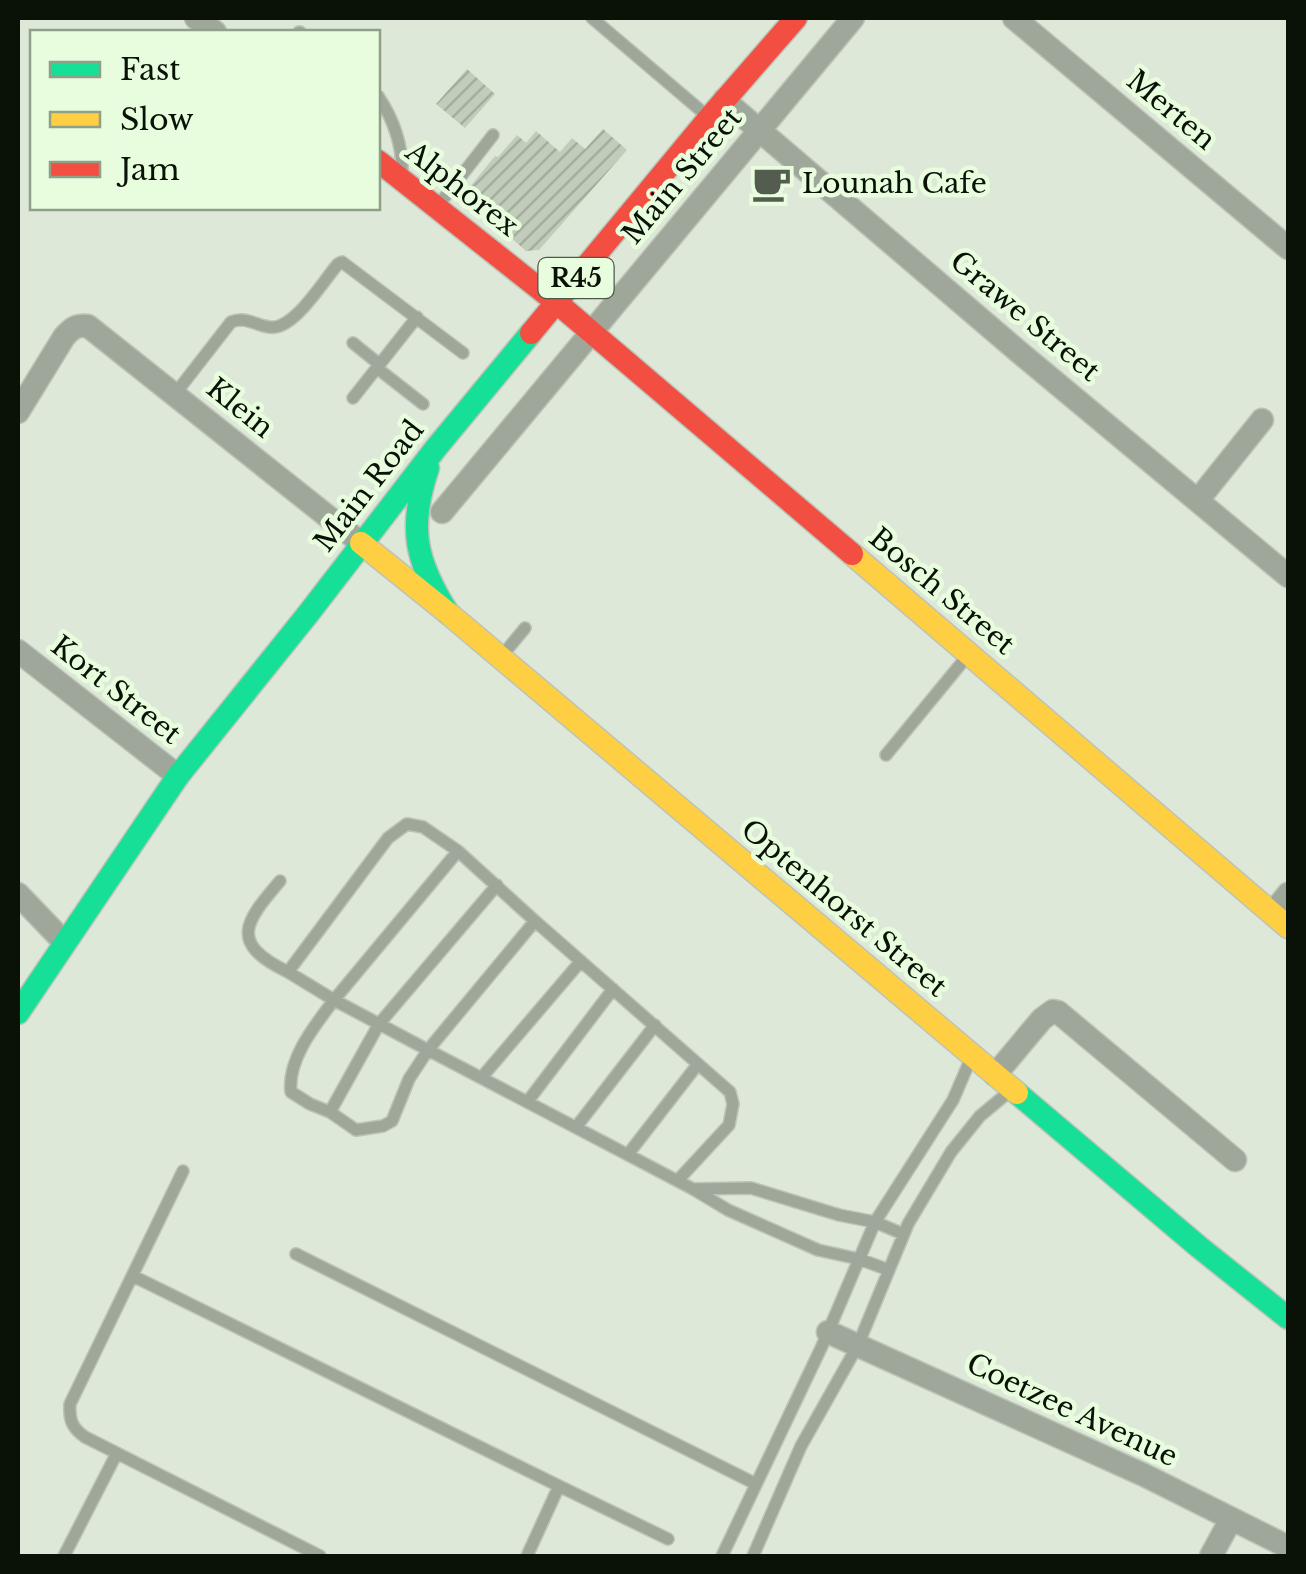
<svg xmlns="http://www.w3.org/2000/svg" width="1306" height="1574" viewBox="0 0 1306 1574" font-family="'Libre Baskerville',serif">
<defs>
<pattern id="building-hatch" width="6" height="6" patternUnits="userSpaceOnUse" patternTransform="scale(2.5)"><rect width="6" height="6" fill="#c1ccbb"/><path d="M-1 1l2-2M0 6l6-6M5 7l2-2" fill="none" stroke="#a4ae9f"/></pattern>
</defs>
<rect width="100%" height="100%" fill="#dde8d8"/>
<path fill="url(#building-hatch)" d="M467 69 495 94 465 128 436 104Z
M603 129 627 150 539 250 526 251 509 236 508 238 475 211 480 205 465 193 495 156 498 157 517 135 526 143 536 131 560 152 572 138 585 149Z"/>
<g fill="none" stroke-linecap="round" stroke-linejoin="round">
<defs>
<path id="lane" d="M592 18 706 115
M299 32H300
M378 96C394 120 403 146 402 175
M437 207 493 135
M353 343 379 364
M377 368 423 404
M175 394 231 322C245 316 255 325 269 327 293 332 323 281 338 264L342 262 463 353
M353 398 417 317
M501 657 525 628
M886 755 969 654
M458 851 423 827 407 824 388 838 288 972 334 1000 458 851 535 921
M280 881C245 922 228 943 288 972
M334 1000 428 1050 409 1079 392 1121 383 1126 356 1130 330 1112 310 1104 291 1092C287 1059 316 1024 334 1000Z
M482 1077 581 961
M528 1101 613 989
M330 1112 379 1024 497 885
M577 1126 655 1025
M629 1153 698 1064
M183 1171 70 1404C69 1420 72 1428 85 1437L320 1556
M679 1179 729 1125 733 1104 730 1092 535 921 428 1050 693 1189
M296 1254 756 1484
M889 1270 859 1259 818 1250 728 1210 693 1189 751 1188 839 1215 875 1222 903 1234
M133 1276 559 1486 527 1556
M559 1486 668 1539
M64 1556 117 1453
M722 1556 822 1346 875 1222 953 1100 972 1056
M753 1556 801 1446 858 1345 908 1224 951 1152 980 1116 1010 1091"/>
<path id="street" d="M196 18 215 32
M1014 18 1288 248
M724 100 1019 352 1288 576
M18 412 64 337C72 328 76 325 88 326L361 543
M1198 500 1262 420
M442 512 853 18
M18 651 178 776
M18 894 64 942
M1273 913 1288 894
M995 1075 1042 1019 1053 1011 1058 1012 1235 1160
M828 1332 1144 1475 1288 1547
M1211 1556 1231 1519"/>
<path id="fast" d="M428 468C408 527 415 561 448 613
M18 1013 178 776 308 614 436 448 531 333
M1017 1093 1199 1247 1288 1318"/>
<path id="slow" d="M361 543 448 613 1017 1093
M852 554 1288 927"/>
<path id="jam" d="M378 161 556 302 852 554
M531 333 709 118 796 18"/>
</defs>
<use href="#lane" stroke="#bcc4b8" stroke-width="14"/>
<use href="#street" stroke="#bcc4b8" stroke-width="25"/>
<use href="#fast" stroke="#bcc4b8" stroke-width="25"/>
<use href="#slow" stroke="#bcc4b8" stroke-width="25"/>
<use href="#jam" stroke="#bcc4b8" stroke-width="25"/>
<use href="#lane" stroke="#9ea799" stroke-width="11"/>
<use href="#street" stroke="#9ea799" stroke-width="22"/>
<use href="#fast" stroke="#16e098" stroke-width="22"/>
<use href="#slow" stroke="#ffcf43" stroke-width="22"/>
<use href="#jam" stroke="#f24e42" stroke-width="22"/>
</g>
<defs>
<symbol id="cafe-bare" viewBox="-9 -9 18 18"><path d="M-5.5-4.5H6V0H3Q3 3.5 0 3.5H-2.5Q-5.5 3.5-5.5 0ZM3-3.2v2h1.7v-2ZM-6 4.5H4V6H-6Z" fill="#545c50" stroke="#e8fdde" stroke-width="2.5" paint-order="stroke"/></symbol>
</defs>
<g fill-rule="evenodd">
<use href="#cafe-bare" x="744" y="156" width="55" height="55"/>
</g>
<g text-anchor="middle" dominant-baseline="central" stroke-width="9" stroke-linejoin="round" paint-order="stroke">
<rect fill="#e8fdde" stroke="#4d5848" stroke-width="2.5" x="538.5" y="258" width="75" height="40" rx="8"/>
<g font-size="25" font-weight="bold" fill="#0a1107">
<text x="576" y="278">R45</text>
</g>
<g font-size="28" fill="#0a1107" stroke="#e8fdde">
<text transform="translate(1171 110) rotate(40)">Merten</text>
<text transform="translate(682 176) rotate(-50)">Main Street</text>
<text transform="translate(462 189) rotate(38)">Alphorex</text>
<text transform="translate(1025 316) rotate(40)">Grawe Street</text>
<text transform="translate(240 408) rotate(39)">Klein</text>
<text transform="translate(369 486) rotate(-52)">Main Road</text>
<text transform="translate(942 591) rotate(40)">Bosch Street</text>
<text transform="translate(116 690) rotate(38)">Kort Street</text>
<text transform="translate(844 908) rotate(40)">Optenhorst Street</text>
<text transform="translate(1072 1410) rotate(25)">Coetzee Avenue</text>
</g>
<g font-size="28" fill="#0a1107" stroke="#e8fdde" text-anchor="start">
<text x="802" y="183">Lounah Cafe</text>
</g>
</g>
<rect width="1306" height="1574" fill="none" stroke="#0a1107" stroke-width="40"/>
<rect x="30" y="30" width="350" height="180" fill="#e8fdde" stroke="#8f9f88" stroke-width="2.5"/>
<rect x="50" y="62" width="50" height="15" fill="#16e098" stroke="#8f9f88" stroke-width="2.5"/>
<text x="120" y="80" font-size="30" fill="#0a1107">Fast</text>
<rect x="50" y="112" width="50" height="15" fill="#ffcf43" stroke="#8f9f88" stroke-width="2.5"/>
<text x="120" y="130" font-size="30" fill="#0a1107">Slow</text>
<rect x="50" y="162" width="50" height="15" fill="#f24e42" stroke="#8f9f88" stroke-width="2.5"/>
<text x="120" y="180" font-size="30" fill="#0a1107">Jam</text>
</svg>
